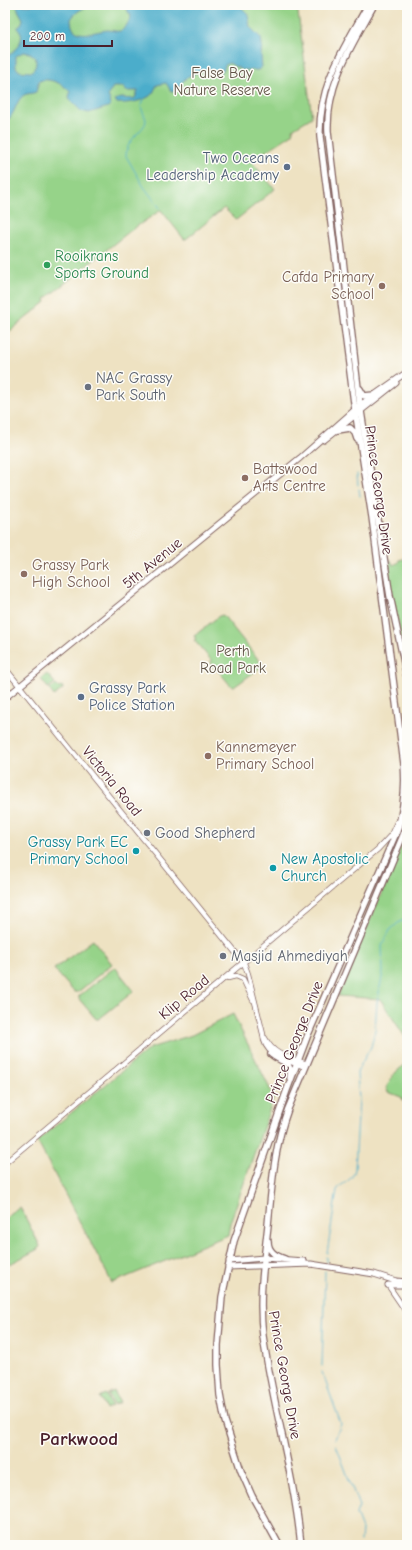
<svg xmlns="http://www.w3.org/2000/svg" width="412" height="1550" viewBox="0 0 412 1550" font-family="'Comic Neue',sans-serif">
<rect width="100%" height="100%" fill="#fdfcf7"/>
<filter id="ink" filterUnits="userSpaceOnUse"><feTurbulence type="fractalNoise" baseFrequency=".025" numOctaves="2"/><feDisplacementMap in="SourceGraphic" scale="8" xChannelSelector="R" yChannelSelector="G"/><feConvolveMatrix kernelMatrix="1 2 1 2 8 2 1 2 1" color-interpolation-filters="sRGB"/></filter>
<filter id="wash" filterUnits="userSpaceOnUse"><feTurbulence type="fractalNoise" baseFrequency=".012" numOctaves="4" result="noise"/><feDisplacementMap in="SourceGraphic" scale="16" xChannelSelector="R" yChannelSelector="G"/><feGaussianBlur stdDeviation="0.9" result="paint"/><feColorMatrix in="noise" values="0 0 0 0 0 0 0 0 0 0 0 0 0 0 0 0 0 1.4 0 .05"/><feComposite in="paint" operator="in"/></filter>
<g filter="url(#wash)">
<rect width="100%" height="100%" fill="#eee2c2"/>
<path fill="#96d389" stroke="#70795a" d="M5 5H297L312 117 294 128 291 135 251 161 275 189 236 220 224 208 186 239H184L161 210 130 231 45 299 46 302 5 335Z
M407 558V664L391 590 388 560H391L393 565 398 563 399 560Z
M223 615 262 664 261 667 234 687 231 686 215 667 211 665V660L194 640 196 639 194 636 219 616Z
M47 674 55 683 48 688 41 679Z
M56 685 59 688 62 686 63 689 54 696 49 689Z
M407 833V1040L380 999 338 996Z
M93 940 112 964 78 992H74L54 969Z
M115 967 134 991 99 1019H96L79 999V996Z
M233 1014 274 1097 230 1223 228 1235 112 1283 37 1141 150 1048 192 1035Z
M407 1062V1106L401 1097 388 1092 386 1088 393 1075Z
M20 1207 40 1246 38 1249 10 1264 5 1255V1219Z
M114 1391 120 1402 114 1405 108 1394Z
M106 1394 112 1406 106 1409 100 1397Z"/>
<path fill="#4cadcb" stroke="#4b667b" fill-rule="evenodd" d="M14 5H114C96 6 82 3 71 19 71 42 94 31 108 30 112 30 117 32 120 31 126 29 129 21 131 16L125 7 122 5H239L248 14 250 27 261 38 262 44 261 55 262 67 258 70H242L229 63 225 65C223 78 213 71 205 71 201 71 196 73 193 74 181 79 182 86 175 91H171L166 83 157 85C155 88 154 92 152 94 146 101 126 104 117 103L115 100C121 96 128 100 135 98L138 91H126L123 87H113L108 95 111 104 108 107 89 113 81 111 69 99 70 92C64 84 49 77 39 81L36 92C32 94 28 93 24 95 15 101 16 115 5 122V58C11 55 24 42 21 34 20 32 19 30 17 28L21 25 23 19 18 10V8ZM23 52 30 53 35 57C37 63 36 68 31 72L19 71 16 67V56Z"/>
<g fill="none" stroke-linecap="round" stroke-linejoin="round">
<path stroke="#4cadcb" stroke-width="1" d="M144 99 141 107C142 111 145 116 146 120 147 129 125 139 126 156L144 187 160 208
M357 474 358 485
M359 489 360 496
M327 1253 337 1190C343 1181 353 1182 355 1169L359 1099 357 1073 360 1066 371 1047 375 1031 377 1002 383 972 382 946 390 930 398 923 407 918
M326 1262V1257
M322 1366 325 1271
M322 1372 341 1424 335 1439
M336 1445 359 1506 356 1514 362 1529 361 1541"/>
</g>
</g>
<g filter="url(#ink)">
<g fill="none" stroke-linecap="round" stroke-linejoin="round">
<defs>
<path id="tertiary" d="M5 668 244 963 248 974 263 1034C264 1057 288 1060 305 1067
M228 978 236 976 243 979 253 1000
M265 1038C274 1056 288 1057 307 1064
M5 1163 378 849 391 835 397 822
M388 1285 407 1313"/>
<path id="secondary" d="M324 440 396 383
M5 698 300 458 360 405 407 372
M229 1261 264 1258 304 1261
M228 1267 311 1264 374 1274 396 1281 407 1282
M388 1285H406"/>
<path id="primary" d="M374 5C351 47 326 83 328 132L360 405 390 596 407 677
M360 389 364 396 374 395
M338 430 350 428 355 433 357 439
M271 1054C281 1063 293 1060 290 1078
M268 1241C268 1252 276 1256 285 1259
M279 1545 252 1496 241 1471 225 1421 220 1395 218 1365V1345L222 1297 234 1241 287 1090 307 1037 397 831C404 809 406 787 404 764L372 517 354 403 320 137C318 84 344 49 368 5
M301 1545C294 1474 273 1406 263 1336 258 1299 264 1262 268 1225 272 1185 274 1147 288 1109L407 826"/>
</defs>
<use href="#tertiary" stroke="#836360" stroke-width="6"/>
<use href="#secondary" stroke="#836360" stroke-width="7"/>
<use href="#primary" stroke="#836360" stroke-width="8"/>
<use href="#tertiary" stroke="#fff" stroke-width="4.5"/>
<use href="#secondary" stroke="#fff" stroke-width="5"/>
<use href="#primary" stroke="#fff" stroke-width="5.5"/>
</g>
</g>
<g fill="#5c6f8a" stroke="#fdfcf7" stroke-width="1.5">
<circle cx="287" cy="167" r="4"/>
<circle cx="81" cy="697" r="4"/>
</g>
<circle fill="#2e9e5b" stroke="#fdfcf7" stroke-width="1.5" cx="47" cy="265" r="4"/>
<g fill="#8d6e63" stroke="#fdfcf7" stroke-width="1.5">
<circle cx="382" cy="286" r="4"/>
<circle cx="245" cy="478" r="4"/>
<circle cx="24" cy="574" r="4"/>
<circle cx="208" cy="756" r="4"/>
</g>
<g fill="#6b7280" stroke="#fdfcf7" stroke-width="1.5">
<circle cx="88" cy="387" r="4"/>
<circle cx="147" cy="833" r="4"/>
<circle cx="223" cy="956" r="4"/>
</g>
<g fill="#0f9aa8" stroke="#fdfcf7" stroke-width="1.5">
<circle cx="136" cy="851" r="4"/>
<circle cx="273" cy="868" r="4"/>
</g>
<g text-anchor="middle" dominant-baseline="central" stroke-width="3" stroke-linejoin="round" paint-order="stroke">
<g font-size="15" fill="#615547" stroke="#fdfcf7">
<text x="222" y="73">False Bay<tspan x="222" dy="17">Nature Reserve</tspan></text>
<text x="233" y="651">Perth<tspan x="233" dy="17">Road Park</tspan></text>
</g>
<g font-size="15" fill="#4e5e75" stroke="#fdfcf7" text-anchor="end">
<text x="279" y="158">Two Oceans<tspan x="279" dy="17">Leadership Academy</tspan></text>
<text x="89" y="688" text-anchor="start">Grassy Park<tspan x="89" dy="17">Police Station</tspan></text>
</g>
<g font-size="15" fill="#27864d" stroke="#fdfcf7" text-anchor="start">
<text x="55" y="256">Rooikrans<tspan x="55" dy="17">Sports Ground</tspan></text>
</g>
<g font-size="15" fill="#785e54" stroke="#fdfcf7" text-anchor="start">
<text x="374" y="277" text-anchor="end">Cafda Primary<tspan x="374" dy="17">School</tspan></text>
<text x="253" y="469">Battswood<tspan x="253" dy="17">Arts Centre</tspan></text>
<text x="32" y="565">Grassy Park<tspan x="32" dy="17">High School</tspan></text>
<text x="216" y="747">Kannemeyer<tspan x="216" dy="17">Primary School</tspan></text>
</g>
<g font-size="15" fill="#5b616d" stroke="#fdfcf7" text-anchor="start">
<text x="96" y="378">NAC Grassy<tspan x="96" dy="17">Park South</tspan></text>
<text x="155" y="833">Good Shepherd</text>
<text x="231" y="956">Masjid Ahmediyah</text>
</g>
<g font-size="15" fill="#4a1f2b" stroke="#fdfcf7">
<text transform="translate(379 490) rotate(82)">Prince George Drive</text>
<text transform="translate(152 563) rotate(-39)">5th Avenue</text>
<text transform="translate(112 781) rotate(51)">Victoria Road</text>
<text transform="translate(184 997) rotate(-40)">Klip Road</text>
<text transform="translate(294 1042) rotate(-68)">Prince George Drive</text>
<text transform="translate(285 1375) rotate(80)">Prince George Drive</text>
</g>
<g font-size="15" fill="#0d838f" stroke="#fdfcf7" text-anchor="end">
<text x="128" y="842">Grassy Park EC<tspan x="128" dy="17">Primary School</tspan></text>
<text x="281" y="859" text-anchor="start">New Apostolic<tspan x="281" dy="17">Church</tspan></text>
</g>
<g font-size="19" font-weight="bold" fill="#4a1f2b" stroke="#fdfcf7">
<text x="79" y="1439">Parkwood</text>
</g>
</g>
<rect width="412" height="1550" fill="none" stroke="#fdfcf7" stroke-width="20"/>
<path d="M24 40v6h88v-6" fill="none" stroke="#4a1f2b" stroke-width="2"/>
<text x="30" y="40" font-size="12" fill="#4a1f2b" stroke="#fdfcf7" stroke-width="3" paint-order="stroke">200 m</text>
</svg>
